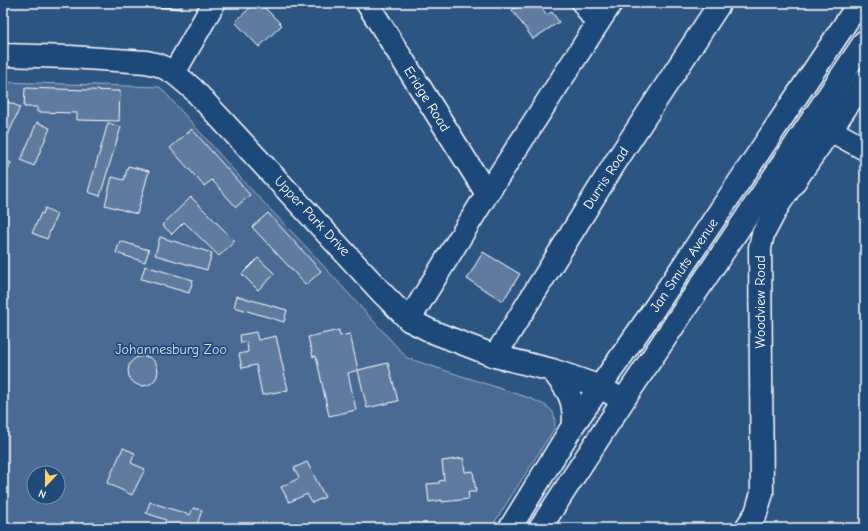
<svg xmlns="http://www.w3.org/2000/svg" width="868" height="531" viewBox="0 0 868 531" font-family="'Comic Neue',sans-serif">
<rect width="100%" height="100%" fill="#2c5582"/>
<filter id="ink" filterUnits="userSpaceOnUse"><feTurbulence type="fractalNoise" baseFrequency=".025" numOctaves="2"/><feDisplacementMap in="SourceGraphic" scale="8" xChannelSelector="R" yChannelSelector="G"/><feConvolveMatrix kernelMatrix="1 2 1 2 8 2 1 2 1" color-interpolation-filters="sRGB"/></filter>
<g filter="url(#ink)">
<path fill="#486b92" stroke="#a4b5c8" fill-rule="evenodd" d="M3 82 160 87 246 184 309 250 407 358 532 399C548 407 558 409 554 429L491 528H3ZM34 473H58V497H34Z"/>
<path fill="#5e7c9f" stroke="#fff" d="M133 3H182L181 9 133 5Z
M255 3H260L282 25 259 47 235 22Z
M523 3H539L546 15 552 12 559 22 533 39 512 10Z
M25 88 120 91 119 121 77 120V113L37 112V107H24Z
M3 100 20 107 6 140 3 138Z
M37 122 50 128 34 166 21 160Z
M108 123 121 127 100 196 88 192Z
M192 129 250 195 236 207 212 180 204 186 170 148Z
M3 159 11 163 3 182Z
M128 166 149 171 137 214 105 205 112 177 124 180Z
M191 197 235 241 219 256 184 222 172 234 162 225Z
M45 208 57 214 47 239 32 233 41 213 43 214Z
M268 213 321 271 306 285 252 227Z
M160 237 212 253 207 270 155 255Z
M120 241 149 250 145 262 116 253Z
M483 252 520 274 503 301 467 279Z
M258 258 275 274 258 290 242 274Z
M145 266 193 280 189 293 141 279Z
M237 296 287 310 284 322 234 307Z
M339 330 340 336 350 334 358 370 348 373 356 410 329 416 316 356 313 357 308 337Z
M256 332 258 340 276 336 288 390 262 395 256 365 242 368 239 354 248 352 247 342 241 343 240 335Z
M128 371a15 15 0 1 1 30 0a15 15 0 1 1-30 0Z
M388 363 398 401 367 408 358 370Z
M123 448 135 453 131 463 145 469 132 495 107 483Z
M463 458 465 472 473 471 476 492H468L469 499 442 502V500L429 502 427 484 439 483V481L444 480 442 461Z
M307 462 325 497 312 503 307 494 289 502 281 487 299 478 294 468Z
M150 502 190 515 193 508 202 510 196 528H163L166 520 146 513Z"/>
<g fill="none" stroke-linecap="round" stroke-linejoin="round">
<defs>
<path id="minor" d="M367 3 487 194
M583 3 597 24
M174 73 214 3
M830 130 865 149
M409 320 487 194 611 3
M495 356 615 163 720 3
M746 528 756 513 762 493 760 248 763 234 779 204 865 80"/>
<path id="major" d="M3 55 70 57 146 62 159 65 174 73 193 89 383 294 409 320 433 332 495 356 552 370 601 387 623 401
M552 370C568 391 574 396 574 424
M510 528 574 424 650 315 859 3
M540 528 623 401 865 41"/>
</defs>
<use href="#minor" stroke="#fff" stroke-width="25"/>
<use href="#major" stroke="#fff" stroke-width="25"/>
<use href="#minor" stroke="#1f4a7a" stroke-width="22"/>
<use href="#major" stroke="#1f4a7a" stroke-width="22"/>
</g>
</g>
<g text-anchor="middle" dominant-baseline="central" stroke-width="3.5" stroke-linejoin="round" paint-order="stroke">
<g font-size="14" fill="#fff" stroke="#1f4a7a">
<text transform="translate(427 99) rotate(58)">Eridge Road</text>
<text transform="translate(606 178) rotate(-57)">Durris Road</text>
<text transform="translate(312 216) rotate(47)">Upper Park Drive</text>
<text transform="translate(684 265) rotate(-56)">Jan Smuts Avenue</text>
<text transform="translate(760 302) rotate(-90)">Woodview Road</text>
</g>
<g font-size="14" fill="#dae1e9" stroke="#1f4a7a">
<text x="171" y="349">Johannesburg Zoo</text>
</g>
</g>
<rect width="868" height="531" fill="none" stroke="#1f4a7a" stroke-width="16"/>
<rect x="8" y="8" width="852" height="515" fill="none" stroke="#fff" stroke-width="1.5" filter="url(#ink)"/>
<g transform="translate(46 485) rotate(202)"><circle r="19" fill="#1f4a7a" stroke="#7992af"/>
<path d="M0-3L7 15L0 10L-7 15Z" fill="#ffd166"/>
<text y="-6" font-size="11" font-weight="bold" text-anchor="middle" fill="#ffffff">N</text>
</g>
</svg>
